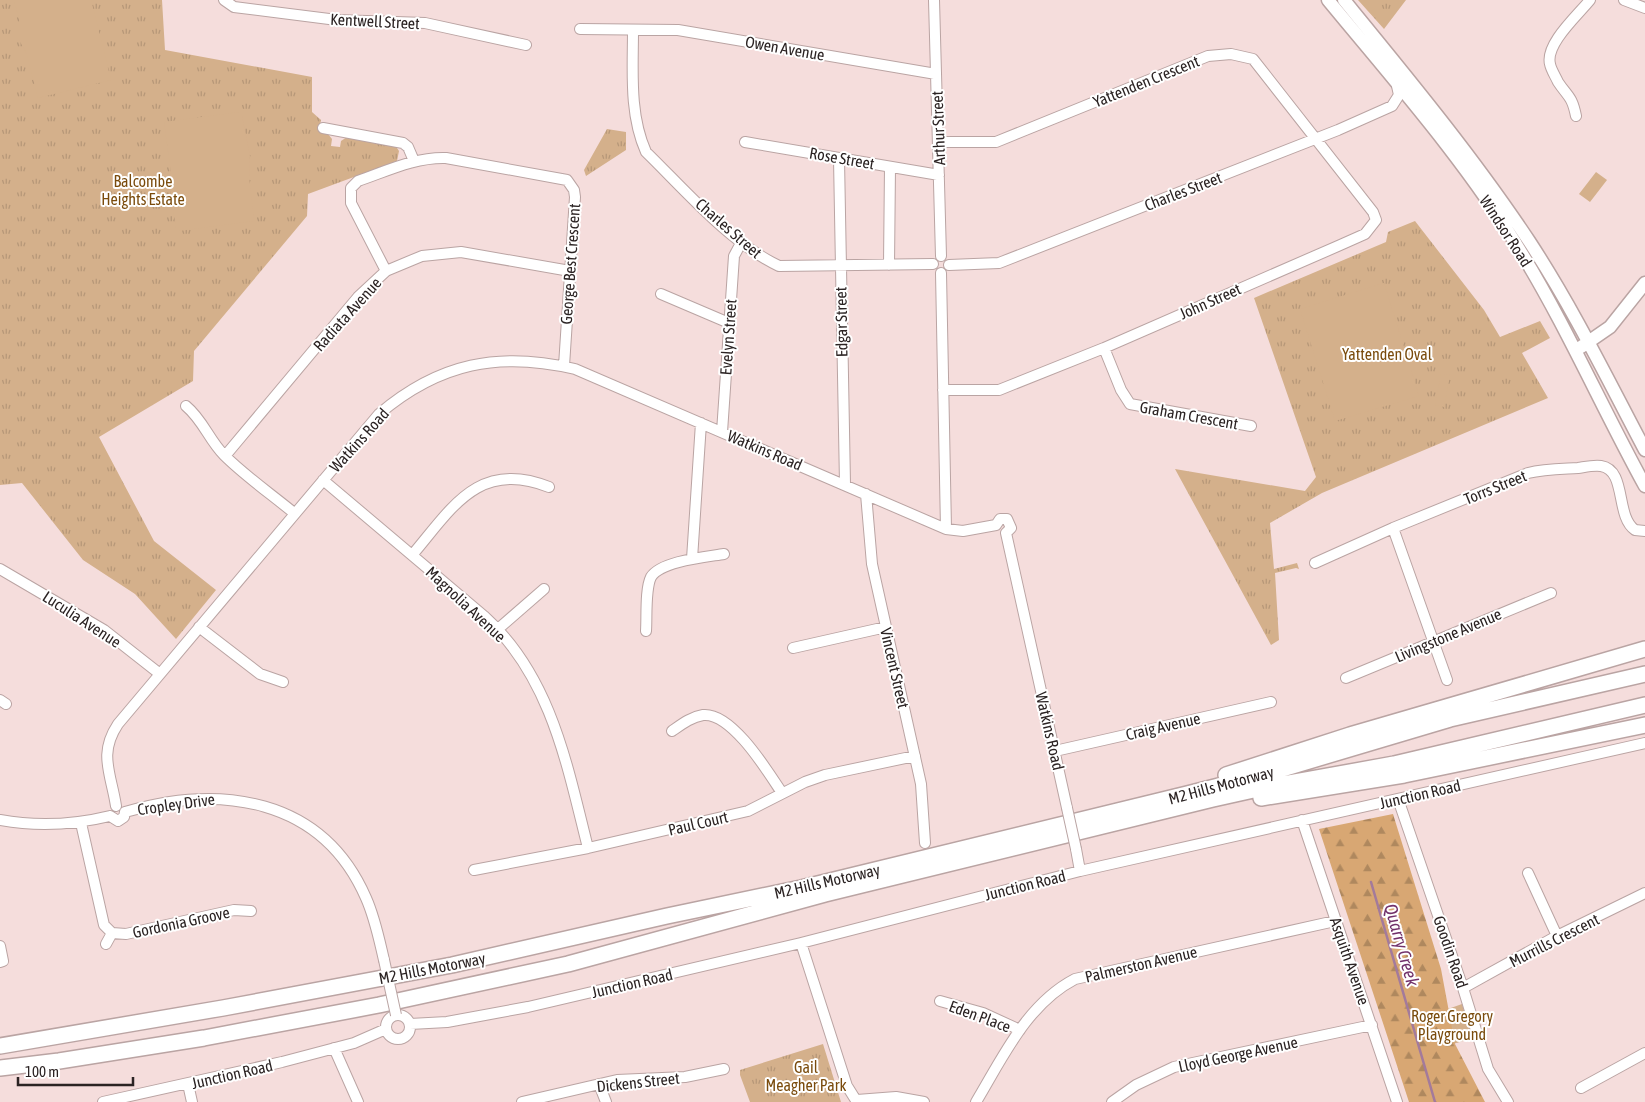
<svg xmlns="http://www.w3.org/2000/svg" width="1645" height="1102" viewBox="0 0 1645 1102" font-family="'Asap Condensed',sans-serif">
<defs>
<pattern id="grass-tufts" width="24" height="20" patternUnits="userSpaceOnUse" patternTransform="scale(1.25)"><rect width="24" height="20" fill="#d4b08b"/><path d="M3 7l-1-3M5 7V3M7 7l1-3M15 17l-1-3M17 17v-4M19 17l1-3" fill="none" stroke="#b69778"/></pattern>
<pattern id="forest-firs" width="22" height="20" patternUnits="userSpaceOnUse" patternTransform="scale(1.25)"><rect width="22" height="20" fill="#d8a773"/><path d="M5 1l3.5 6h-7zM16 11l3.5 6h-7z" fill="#af885e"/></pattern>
</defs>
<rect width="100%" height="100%" fill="#f5dddc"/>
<path fill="url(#grass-tufts)" d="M0 0H162L165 50 312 77V112L321 120 319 132 328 134 332 139 331 146 340 147 341 141 347 137 395 145 399 151 397 161 308 194 307 216 194 351 193 381 99 437 154 541 216 590 176 639 135 594 83 560 22 483 0 485Z
M1358 0H1406L1384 29Z
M607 129 626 132V150L586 176 584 170Z
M1415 221 1484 310 1500 337 1540 321 1550 338 1522 353 1548 398 1322 493 1270 523 1274 569 1297 563 1299 569 1296 568 1275 573 1279 640 1271 645 1175 469 1305 491 1316 477 1254 298 1386 242 1388 232Z
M1462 1004 1473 1038 1443 1047 1431 1015Z
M823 1044 841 1102H750L740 1075V1070Z"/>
<path fill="url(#forest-firs)" d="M1393 814 1441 969 1455 1044 1485 1102H1409L1319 829Z"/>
<path fill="#d4b08b" d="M14 0H91L111 80 38 98 27 54 19 40V19Z
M239 112V116H242L250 156 249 176 254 221 179 231V228H176L169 182 172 181 164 122Z
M1596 172 1607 180 1590 202 1579 194Z
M1384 283 1419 396 1335 421 1300 309Z
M1441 374 1450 375 1444 407 1435 405Z"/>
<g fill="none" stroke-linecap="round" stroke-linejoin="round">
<path stroke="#a37a9b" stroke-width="2.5" d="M1371 882 1435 1102"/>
<defs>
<path id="minor" d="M224 0 234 7 337 20 425 23 526 45
M934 0 941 256
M1624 0 1645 8
M580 29 678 30 936 74
M633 30C633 70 629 114 646 152 685 190 730 243 779 266L933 264
M1576 116C1572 96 1568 97 1558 82 1556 77 1551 70 1550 64 1545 44 1578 15 1590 0
M323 128 403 143 408 147 414 161
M745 142 939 175
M939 142H996L1208 56 1231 54 1253 59 1373 212 1376 220 1365 234 1338 246 1104 348 999 390H943
M839 159 845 484
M889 265 890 167
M949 265 999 263 1338 130 1392 106 1399 95 1397 86
M386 271 351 203V188L358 181C387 171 415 157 446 158L567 180 574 190 575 197 564 366
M941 273 946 529
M661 294 729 323
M1104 348 1121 390 1130 404 1251 426
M186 406C203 420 209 440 224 455 245 476 271 494 294 513
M722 432 734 256 741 243
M225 456 358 297 386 271 422 256 461 252 570 271
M323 480 484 616C551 676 567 765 588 848
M866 494 872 564 921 784 925 843
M996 525 1000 519H1007L1011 528 1006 533
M1393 528 1447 680
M1006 533 1067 808
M413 554C452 508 479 459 549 487
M692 559 701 423
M1315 563 1393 528 1528 473C1544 469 1561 469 1578 468 1585 467 1593 465 1601 466 1627 470 1615 516 1635 530L1645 531
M0 569 104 630 160 674
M199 627 260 674 283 682
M498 629 544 589
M646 631C647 617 645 589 651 577 661 561 706 557 724 554
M793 648 886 627
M1346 678 1551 593
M0 700 6 704
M672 731C682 724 691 717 703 715 732 712 768 772 782 793
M1055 751 1271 702
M1398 799 1463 988 1488 1069 1508 1102
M116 806C111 773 98 754 118 724L379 414C439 363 499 351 575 369L946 529 963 531 996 525
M125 812C220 784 322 797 366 898 375 918 379 939 384 960
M110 816 118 821 124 817 125 812
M0 820C38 827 73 825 110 816
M1302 820 1397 1102
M81 823 104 925 112 933 126 934 234 910 251 911
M1076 849 1080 871
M474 870 588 848 748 811 805 782 825 775 915 756
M1528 873 1557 936
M801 943 847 1086 857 1102
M106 944 112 933
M0 946 3 961 0 962
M1463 988 1557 936 1645 893
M940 1001 983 1013 1020 1030
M386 1027a12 12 0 1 1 24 0a12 12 0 1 1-24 0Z
M410 1024 447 1022 528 1007 801 943 1080 871 1645 743
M334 1048 358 1102
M188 1084 192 1102
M599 1084 606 1102
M1581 1088 1645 1053
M857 1100 896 1097 924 1102
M103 1102 282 1062 354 1043 386 1029
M522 1102 617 1080 685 1077 724 1069
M976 1102C1003 1057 1027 1004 1075 979L1335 921
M1112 1102 1136 1085 1174 1067 1372 1025"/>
<path id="major" d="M1328 0C1393 79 1466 161 1519 249 1566 325 1602 408 1645 486
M1344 0C1407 77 1474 158 1529 241 1573 308 1608 380 1645 450
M1581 347 1610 327 1645 283"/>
<path id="highway" d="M1226 775 1350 735 1645 649
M1261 798 1404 775 1645 725
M0 1046 223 1008 452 965 667 916 801 888 1187 794 1262 775 1450 719 1645 674
M0 1068 59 1061 204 1038 379 1005 568 964 825 894 1213 799 1267 787 1394 764 1645 705"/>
</defs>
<use href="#minor" stroke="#baa4a3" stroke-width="12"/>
<use href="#major" stroke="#baa4a3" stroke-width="15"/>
<use href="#highway" stroke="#baa4a3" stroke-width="18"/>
<use href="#minor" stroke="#fff" stroke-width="10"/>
<use href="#major" stroke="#fff" stroke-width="12"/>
<use href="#highway" stroke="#fff" stroke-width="15"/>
<defs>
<path id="minor-bridge" d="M1067 808 1076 849
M384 960 396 1015"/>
</defs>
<use href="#minor-bridge" stroke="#baa4a3" stroke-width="12" stroke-linecap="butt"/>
<use href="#minor-bridge" stroke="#fff" stroke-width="10"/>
</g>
<g text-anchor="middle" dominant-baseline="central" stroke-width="4" stroke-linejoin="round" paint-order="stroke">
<g font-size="16" fill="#2b2323" stroke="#fff">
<text transform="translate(375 21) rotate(3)">Kentwell Street</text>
<text transform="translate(785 48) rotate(10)">Owen Avenue</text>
<text transform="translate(1146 81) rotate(-22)">Yattenden Crescent</text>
<text transform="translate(938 128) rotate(-92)">Arthur Street</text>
<text transform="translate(842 158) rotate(10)">Rose Street</text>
<text transform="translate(1183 191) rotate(-21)">Charles Street</text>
<text transform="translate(729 228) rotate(41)">Charles Street</text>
<text transform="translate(1506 231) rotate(57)">Windsor Road</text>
<text transform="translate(570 264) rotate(-86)">George Best Crescent</text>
<text transform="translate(1210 301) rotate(-24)">John Street</text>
<text transform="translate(347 314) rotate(-48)">Radiata Avenue</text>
<text transform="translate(841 322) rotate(-91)">Edgar Street</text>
<text transform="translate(728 337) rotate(-86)">Evelyn Street</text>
<text transform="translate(1189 415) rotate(10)">Graham Crescent</text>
<text transform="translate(359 440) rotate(-48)">Watkins Road</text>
<text transform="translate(765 450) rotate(23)">Watkins Road</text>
<text transform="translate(1495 487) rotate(-22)">Torrs Street</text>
<text transform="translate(466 604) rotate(43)">Magnolia Avenue</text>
<text transform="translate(82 619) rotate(33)">Luculia Avenue</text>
<text transform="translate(1448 635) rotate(-23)">Livingstone Avenue</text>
<text transform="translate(895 668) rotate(77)">Vincent Street</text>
<text transform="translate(1163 726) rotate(-13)">Craig Avenue</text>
<text transform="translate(1050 731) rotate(77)">Watkins Road</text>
<text transform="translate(1221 785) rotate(-15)">M2 Hills Motorway</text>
<text transform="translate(1420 794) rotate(-13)">Junction Road</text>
<text transform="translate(176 804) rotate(-8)">Cropley Drive</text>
<text transform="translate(698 823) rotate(-13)">Paul Court</text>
<text transform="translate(827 881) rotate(-13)">M2 Hills Motorway</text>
<text transform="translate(1025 885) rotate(-14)">Junction Road</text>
<text transform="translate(181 922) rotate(-12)">Gordonia Groove</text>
<text transform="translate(1554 940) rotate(-27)">Murrills Crescent</text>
<text transform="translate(1451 952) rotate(71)">Goodin Road</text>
<text transform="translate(1350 961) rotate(71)">Asquith Avenue</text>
<text transform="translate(1141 964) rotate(-13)">Palmerston Avenue</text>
<text transform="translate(432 968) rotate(-11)">M2 Hills Motorway</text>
<text transform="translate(632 983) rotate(-13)">Junction Road</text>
<text transform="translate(980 1016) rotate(20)">Eden Place</text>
<text transform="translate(1238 1054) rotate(-12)">Lloyd George Avenue</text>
<text transform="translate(232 1074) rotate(-13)">Junction Road</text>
<text transform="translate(638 1082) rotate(-6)">Dickens Street</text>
</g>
<g font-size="16" fill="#7a4b0c" stroke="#fff">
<text x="143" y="181">Balcombe<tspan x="143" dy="18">Heights Estate</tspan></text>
<text x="1387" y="354">Yattenden Oval</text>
<text x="1452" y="1016">Roger Gregory<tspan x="1452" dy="18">Playground</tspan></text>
<text x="806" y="1067">Gail<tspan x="806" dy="18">Meagher Park</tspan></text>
</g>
<g font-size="18" font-style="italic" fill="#71316b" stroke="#fff">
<text transform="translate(1402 945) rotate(74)">Quarry Creek</text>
</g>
</g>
<path d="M18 1077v8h115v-8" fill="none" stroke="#2b2323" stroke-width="2.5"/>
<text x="25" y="1077" font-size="15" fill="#2b2323" stroke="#ffffff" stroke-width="4" paint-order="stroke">100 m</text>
</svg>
